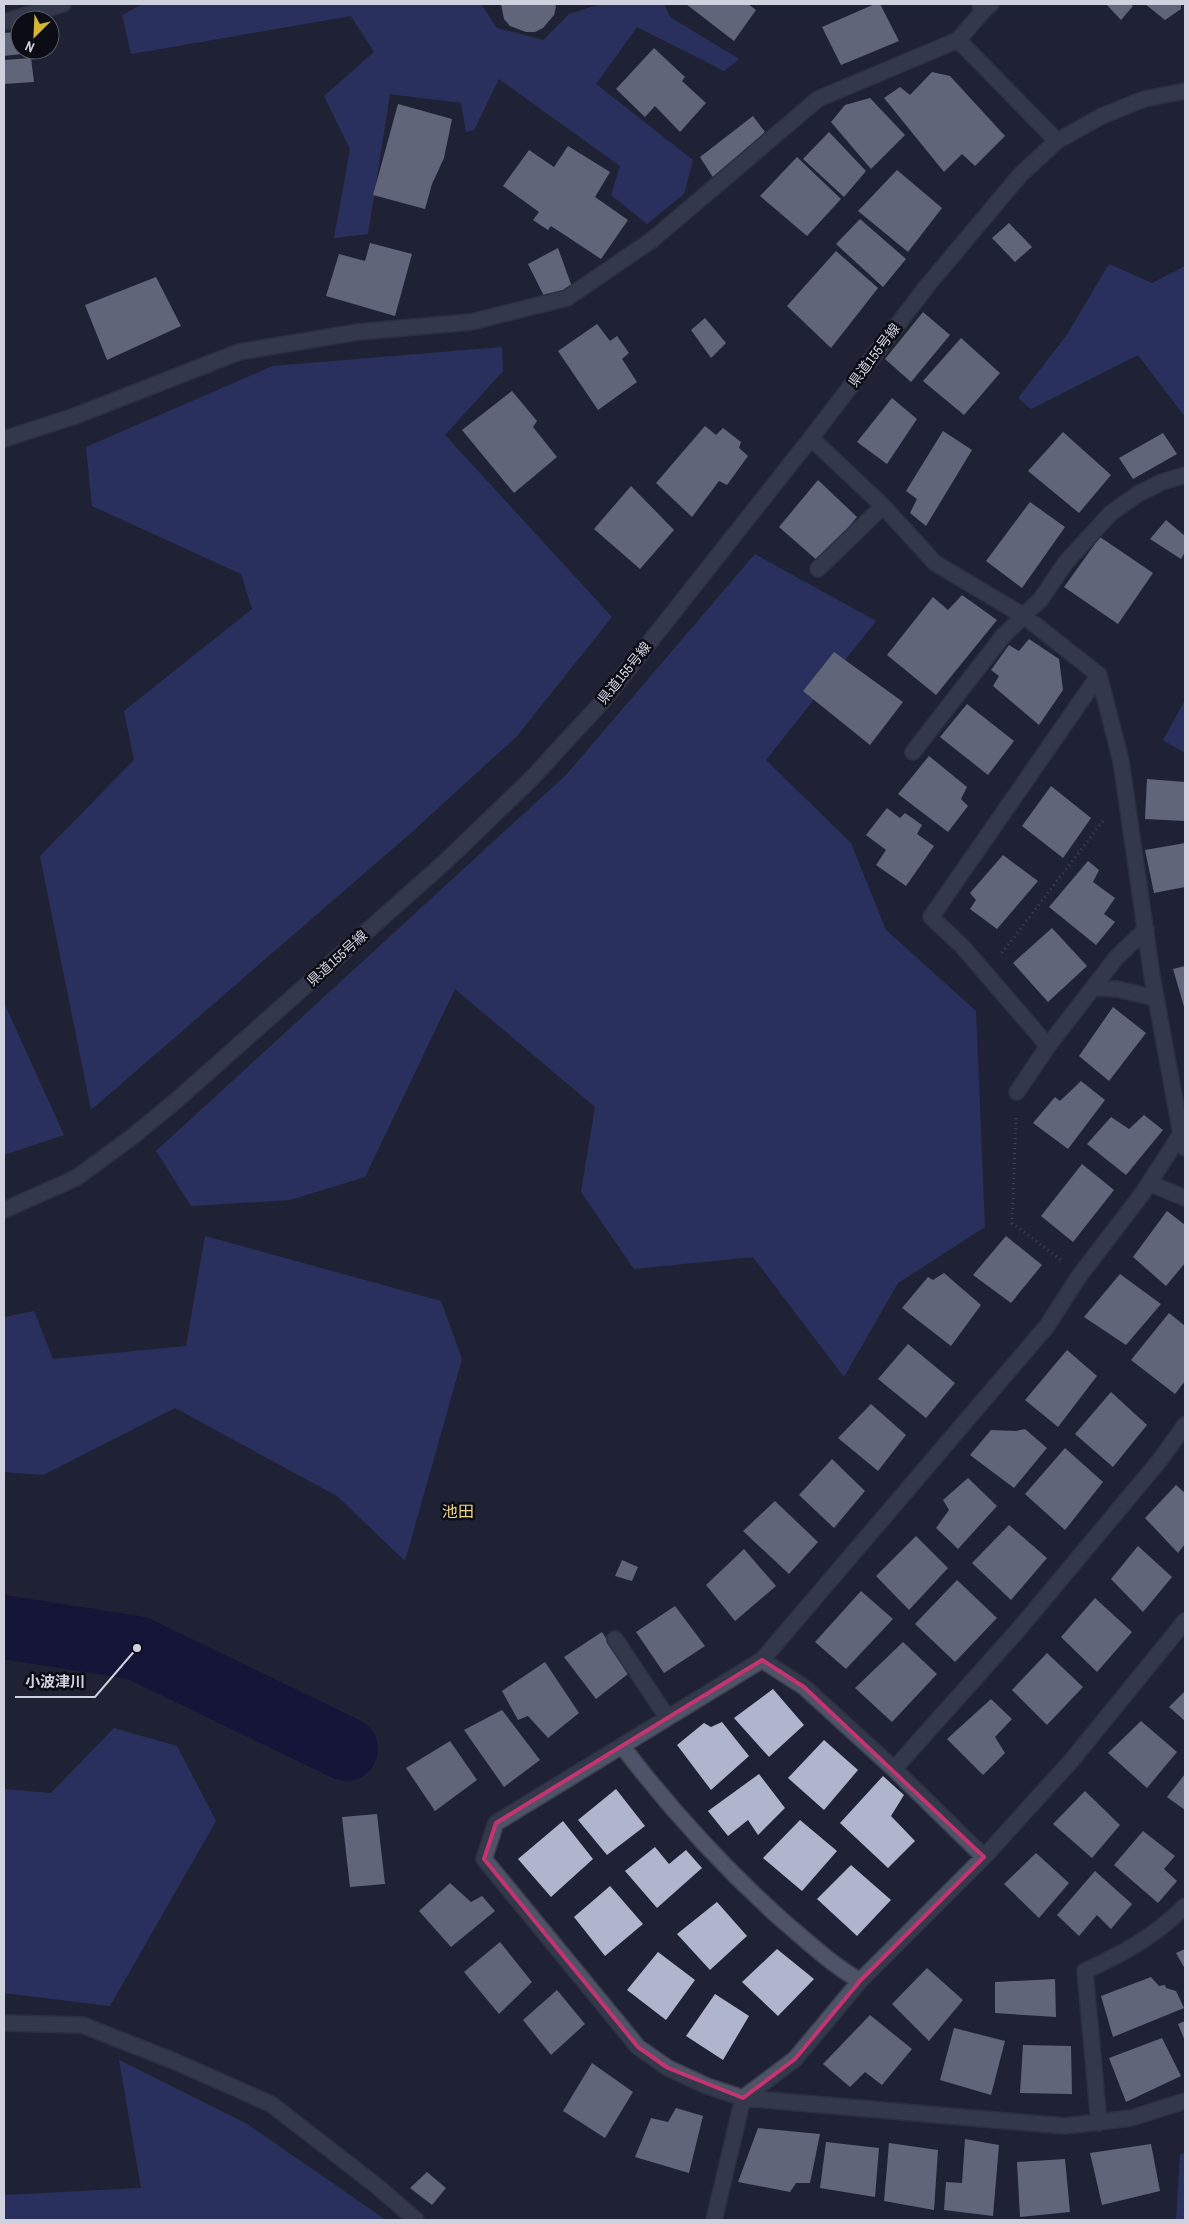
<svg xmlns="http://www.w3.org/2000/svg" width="1189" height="2224" viewBox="0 0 1189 2224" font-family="'Archivo Narrow','Noto Sans JP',sans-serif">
<rect width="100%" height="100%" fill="#1f2234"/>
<path fill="#39408f" d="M143 4H481L497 28 543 40 569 14 601 4H664L670 17 739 59 724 71 637 27 596 84 693 160 684 194 647 224 611 195 620 166 499 79 474 130 466 132 461 103 390 94 368 234 334 238 350 149 324 96 374 52 351 16 131 54 122 15Z
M1109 264 1152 283 1185 266V417L1138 355 1031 409 1018 398 1066 336Z
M502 347 503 371 445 435 612 617 517 736 412 832 91 1110 40 856 134 760 124 711 252 609 241 574 92 506 86 447 273 366Z
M755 554 876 621 766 760 851 843 886 930 976 1011 985 1227 898 1283 844 1377 753 1257 634 1269 581 1192 595 1107 455 989 365 1177 290 1200 191 1206 156 1151 566 775Z
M1185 700V753L1163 740Z
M4 1003 64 1135 4 1155Z
M205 1236 441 1301 462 1359 405 1561 337 1496 175 1408 43 1475 4 1472V1317L34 1311 53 1359 186 1346Z
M114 1728 177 1746 216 1821 110 2006 4 1993V1789L51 1793Z
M119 2060 247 2124 386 2220H4V2195L141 2188Z
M1185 2153V2220H1176L1180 2155Z"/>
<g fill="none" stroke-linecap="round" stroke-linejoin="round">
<path stroke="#0a033e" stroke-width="64" d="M4 1627 137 1648 346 1749"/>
</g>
<path fill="#afb5cd" d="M501 4H555L556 7 554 15 543 28 535 32H526L510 26 504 19Z
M686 4H748L756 10 734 41Z
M875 4H880L899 41 841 65 822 27Z
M1106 4H1130L1133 6 1121 20Z
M1145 4H1181V9L1165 20Z
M18 32 21 54 4 56V33Z
M654 48 685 77 682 81 706 103 680 132 655 106 645 117 616 89Z
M31 58 34 82 4 84V60Z
M932 72 950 76 1005 136 975 166 962 154 944 172 884 98 900 87 910 95Z
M870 98 905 135 871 169 831 122 845 105Z
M398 104 452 119 444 158 432 184 425 209 373 195Z
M753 116 765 132 714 179 700 157Z
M829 132 866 171 844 197 803 159Z
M568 146 610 172 595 197 628 220 601 259 551 226 548 230 533 220 539 212 503 186 529 150 554 167Z
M797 157 841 199 807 236 760 196Z
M897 170 942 208 908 252 858 211Z
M860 219 906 259 883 287 836 244Z
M1009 223 1032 247 1015 262 992 238Z
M370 243 412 254 395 316 326 296 339 254 365 261Z
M558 248 572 287 545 298 528 264Z
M836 251 878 288 831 348 787 306Z
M156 277 181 326 107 360 85 305Z
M923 312 950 335 911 382 885 359Z
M705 318 726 343 711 358 691 330Z
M597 324 610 341 617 336 629 353 622 359 637 382 598 410 558 351Z
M961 338 1000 373 964 415 923 381Z
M512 391 537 421 533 427 557 457 514 493 462 430Z
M892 398 917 419 887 464 857 442Z
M705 426 716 435 723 428 741 442 739 448 748 456 727 485 719 481 692 517 656 483Z
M943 431 972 450 926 526 910 513 917 499 906 491Z
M1063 432 1111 475 1079 513 1028 471Z
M1163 433 1177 454 1133 479 1119 458Z
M818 480 857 517 819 562 779 527Z
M631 486 674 530 640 569 594 529Z
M1030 502 1065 527 1022 588 986 561Z
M1166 520 1185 536V552L1181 559 1150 539Z
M1100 537 1153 573 1118 624 1064 587Z
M962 595 997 620 936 695 887 655 933 597 948 610Z
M1029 639 1059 659 1063 690 1039 725 993 686 999 676 991 670 1009 645 1019 651Z
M834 652 903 702 870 745 803 691Z
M967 704 1014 741 988 775 940 737Z
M929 756 967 787 961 799 968 806 948 832 898 794Z
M1147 779 1185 782V821L1145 819Z
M1051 786 1091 818 1063 858 1022 826Z
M887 808 900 818 905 813 922 825 917 834 934 846 906 886 876 865 886 850 866 835Z
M1185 843V887L1154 893 1145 850Z
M1003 855 1038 881 997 929 970 909 976 900 970 893Z
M1088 861 1099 870 1093 882 1115 898 1104 914 1115 922 1096 945 1049 907Z
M1052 928 1087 966 1048 1002 1013 963Z
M1185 966V1010L1173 969Z
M1113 1007 1146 1033 1109 1081 1079 1056Z
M1081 1081 1105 1100 1068 1149 1033 1123 1055 1097 1060 1101Z
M1144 1115 1163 1130 1126 1175 1087 1144 1111 1117 1129 1129Z
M1082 1164 1114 1190 1073 1242 1041 1216Z
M1167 1211 1185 1225V1263L1166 1286 1133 1257Z
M1006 1236 1042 1265 1011 1303 973 1275Z
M944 1273 981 1305 951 1346 902 1308 928 1277 933 1280Z
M1120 1274 1161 1304 1126 1345 1084 1317Z
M1169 1313 1185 1326V1381L1175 1394 1131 1360Z
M908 1344 955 1383 926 1418 878 1379Z
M1067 1350 1097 1376 1058 1427 1025 1400Z
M1111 1392 1147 1425 1113 1467 1075 1434Z
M871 1404 906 1435 878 1471 838 1438Z
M1025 1429 1047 1448 1014 1488 970 1455 991 1430 1016 1431Z
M1065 1448 1103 1482 1065 1530 1025 1494Z
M832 1459 865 1491 834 1528 799 1495Z
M968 1478 997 1506 958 1549 936 1528 949 1510 943 1500Z
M1176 1485 1185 1493V1544L1178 1553 1145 1518Z
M775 1501 818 1542 789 1574 743 1531Z
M1009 1525 1047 1558 1011 1600 972 1563Z
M916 1536 948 1568 909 1610 876 1576Z
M1138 1546 1172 1577 1143 1612 1111 1579Z
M744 1549 776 1586 735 1621 706 1585Z
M622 1560 638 1567 632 1581 615 1576Z
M957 1580 997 1618 955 1662 915 1624Z
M861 1591 893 1619 846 1669 815 1642Z
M1095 1598 1132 1632 1097 1672 1061 1637Z
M675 1606 705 1646 664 1673 636 1632Z
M602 1632 628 1674 596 1699 564 1657Z
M903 1642 937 1674 892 1722 855 1688Z
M1047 1653 1083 1687 1047 1725 1012 1690Z
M545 1662 579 1713 548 1738 528 1716 518 1720 502 1691Z
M773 1689 804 1725 769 1757 734 1718Z
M1185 1691V1721L1169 1707Z
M991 1699 1012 1719 995 1737 1005 1753 983 1775 947 1739Z
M502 1710 540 1760 504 1787 464 1730Z
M1141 1721 1177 1752 1147 1788 1108 1753Z
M722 1722 749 1756 711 1790 677 1745 704 1723 711 1727Z
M824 1740 858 1770 824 1810 788 1778Z
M450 1741 477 1780 435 1811 406 1768Z
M759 1774 785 1808 758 1835 748 1820 728 1836 708 1811Z
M1185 1774V1810L1167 1797Z
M883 1776 904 1795 891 1816 915 1841 888 1868 840 1823Z
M616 1789 645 1826 607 1855 578 1820Z
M1085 1791 1120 1825 1092 1858 1053 1824Z
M377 1814 385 1884 350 1887 342 1817Z
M800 1820 837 1851 802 1891 763 1858Z
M563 1821 593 1859 551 1897 518 1859Z
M1143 1831 1175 1856 1164 1869 1177 1881 1158 1903 1114 1865Z
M655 1847 669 1864 686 1850 702 1868 657 1908 625 1871Z
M1036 1853 1069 1883 1039 1918 1004 1884Z
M851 1865 891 1900 857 1936 817 1899Z
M1095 1871 1132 1904 1111 1929 1097 1915 1079 1936 1057 1915Z
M450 1883 471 1902 482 1896 495 1911 451 1947 419 1911Z
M610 1886 643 1924 605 1956 574 1917Z
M717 1902 747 1936 710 1970 677 1934Z
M500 1942 532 1982 499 2014 464 1972Z
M777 1949 814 1979 778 2016 742 1982Z
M1185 1949V1969L1176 1953Z
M658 1952 695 1980 666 2020 627 1990Z
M927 1968 963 2000 929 2041 892 2004Z
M1151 1977 1159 1986 1165 1985 1166 1988 1176 1991 1184 2008 1113 2037 1101 1996Z
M1055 1979 1056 2017 995 2013V1982Z
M557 1990 585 2024 551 2055 523 2020Z
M715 1994 749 2016 723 2060 686 2036Z
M870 2015 912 2049 882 2085 865 2072 850 2087 823 2064Z
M1185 2021V2041L1178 2024Z
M954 2028 1005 2041 991 2095 940 2080Z
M1162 2038 1181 2076 1126 2102 1109 2058Z
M1023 2045 1071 2046 1072 2094 1020 2093Z
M592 2063 633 2092 605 2138 563 2111Z
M676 2108 703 2116 689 2173 635 2157 651 2118 668 2122Z
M758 2128 820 2134 810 2183H796L790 2192 738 2182Z
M965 2139 999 2145 993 2216 944 2210 946 2182 962 2183Z
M826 2142 879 2148 875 2197 820 2188Z
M889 2143 938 2150 934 2210 884 2201Z
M1151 2144 1160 2191 1102 2205 1090 2153Z
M1065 2159 1070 2212 1020 2217 1017 2162Z
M427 2172 446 2188 432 2205 410 2188Z"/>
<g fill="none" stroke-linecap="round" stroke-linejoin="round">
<defs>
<path id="lane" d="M958 40 984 10 991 4"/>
<path id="street" d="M980 4 984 10
M4 22 63 4
M811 438 883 506 935 563 1024 616 1099 675 1121 761 1152 976 1181 1134 1185 1148
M4 439 75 416 239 352 358 332 471 322 567 298 652 240 818 99 958 40 1057 141
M818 569 883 506
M1099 675 931 917 962 946 1048 1046 1116 958 1146 929
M913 752 1003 636 1041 599 1066 562 1111 513 1138 494 1162 482 1185 475
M1094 988 1117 989 1156 998
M1017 1092 1048 1046
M1181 1134 1142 1194 1080 1275 1047 1326 762 1660 496 1823 484 1859 638 2047 668 2068 707 2086 743 2098 1065 2126 1131 2118 1185 2101
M1149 1183 1185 1198
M615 1639 667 1717
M762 1660 804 1687 894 1769 984 1857
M622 1746C670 1809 723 1867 782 1920 808 1942 831 1964 860 1981
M894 1769 1019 1629 1160 1460 1185 1425
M4 2023 82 2025 174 2061 271 2104 378 2187 416 2220
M1099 2123 1085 1971C1124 1953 1155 1936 1185 1906
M714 2220 743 2098 795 2059 860 1981 984 1857 1072 1760 1185 1621"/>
<path id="secondary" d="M4 1210 76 1178 132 1137 178 1099 446 861 532 778 604 700 811 438 927 286 1021 174 1057 141 1102 116 1144 99 1185 91"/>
</defs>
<use href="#lane" stroke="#3c3f4e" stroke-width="18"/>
<use href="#street" stroke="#3c3f4e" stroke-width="18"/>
<use href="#secondary" stroke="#3c3f4e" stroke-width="18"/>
<path stroke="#676a79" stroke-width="3" stroke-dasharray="1 4" stroke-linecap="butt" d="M1002 953 1103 821
M1016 1118 1012 1223 1061 1260"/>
<use href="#lane" stroke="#4e5367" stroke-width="15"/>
<use href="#street" stroke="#4e5367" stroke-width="15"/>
<use href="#secondary" stroke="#4e5367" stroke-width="15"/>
</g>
<path d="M0 0H1189V2224H0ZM762 1660 804 1687 984 1857 860 1981 795 2059 743 2098 668 2068 638 2047 484 1859 496 1823Z" fill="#1f2234" fill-opacity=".55" fill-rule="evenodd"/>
<path fill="none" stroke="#c4346f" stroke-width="4" stroke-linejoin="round" d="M762 1660 804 1687 984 1857 860 1981 795 2059 743 2098 668 2068 638 2047 484 1859 496 1823Z"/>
<g text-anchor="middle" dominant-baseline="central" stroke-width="5" stroke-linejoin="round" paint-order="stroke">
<g font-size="14" fill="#cfd2de" stroke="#0b0c14">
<text transform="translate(874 355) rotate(-53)">県道155号線</text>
<text transform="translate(624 673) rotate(-51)">県道155号線</text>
<text transform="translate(337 958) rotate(-42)">県道155号線</text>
</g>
<g font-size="16" fill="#ecd88b" stroke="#0b0c14">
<text x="458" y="1511">池田</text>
</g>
</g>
<path fill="none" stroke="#cfd2de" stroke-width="2" d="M137 1648L95 1697H15"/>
<circle fill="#cfd2de" stroke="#0b0c14" stroke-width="2" cx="137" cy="1648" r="5"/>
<g font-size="15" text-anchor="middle" font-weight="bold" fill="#cfd2de" stroke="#0b0c14" stroke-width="5" stroke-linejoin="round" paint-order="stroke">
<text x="55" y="1687">小波津川</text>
</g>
<rect width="1189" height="2224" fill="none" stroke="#cfd2de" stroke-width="10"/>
<g transform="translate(35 35) rotate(204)"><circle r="24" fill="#0b0c14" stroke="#595b65"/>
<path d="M0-4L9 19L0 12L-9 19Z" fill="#d4b635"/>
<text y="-8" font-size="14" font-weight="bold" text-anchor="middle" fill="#cfd2de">N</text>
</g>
</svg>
